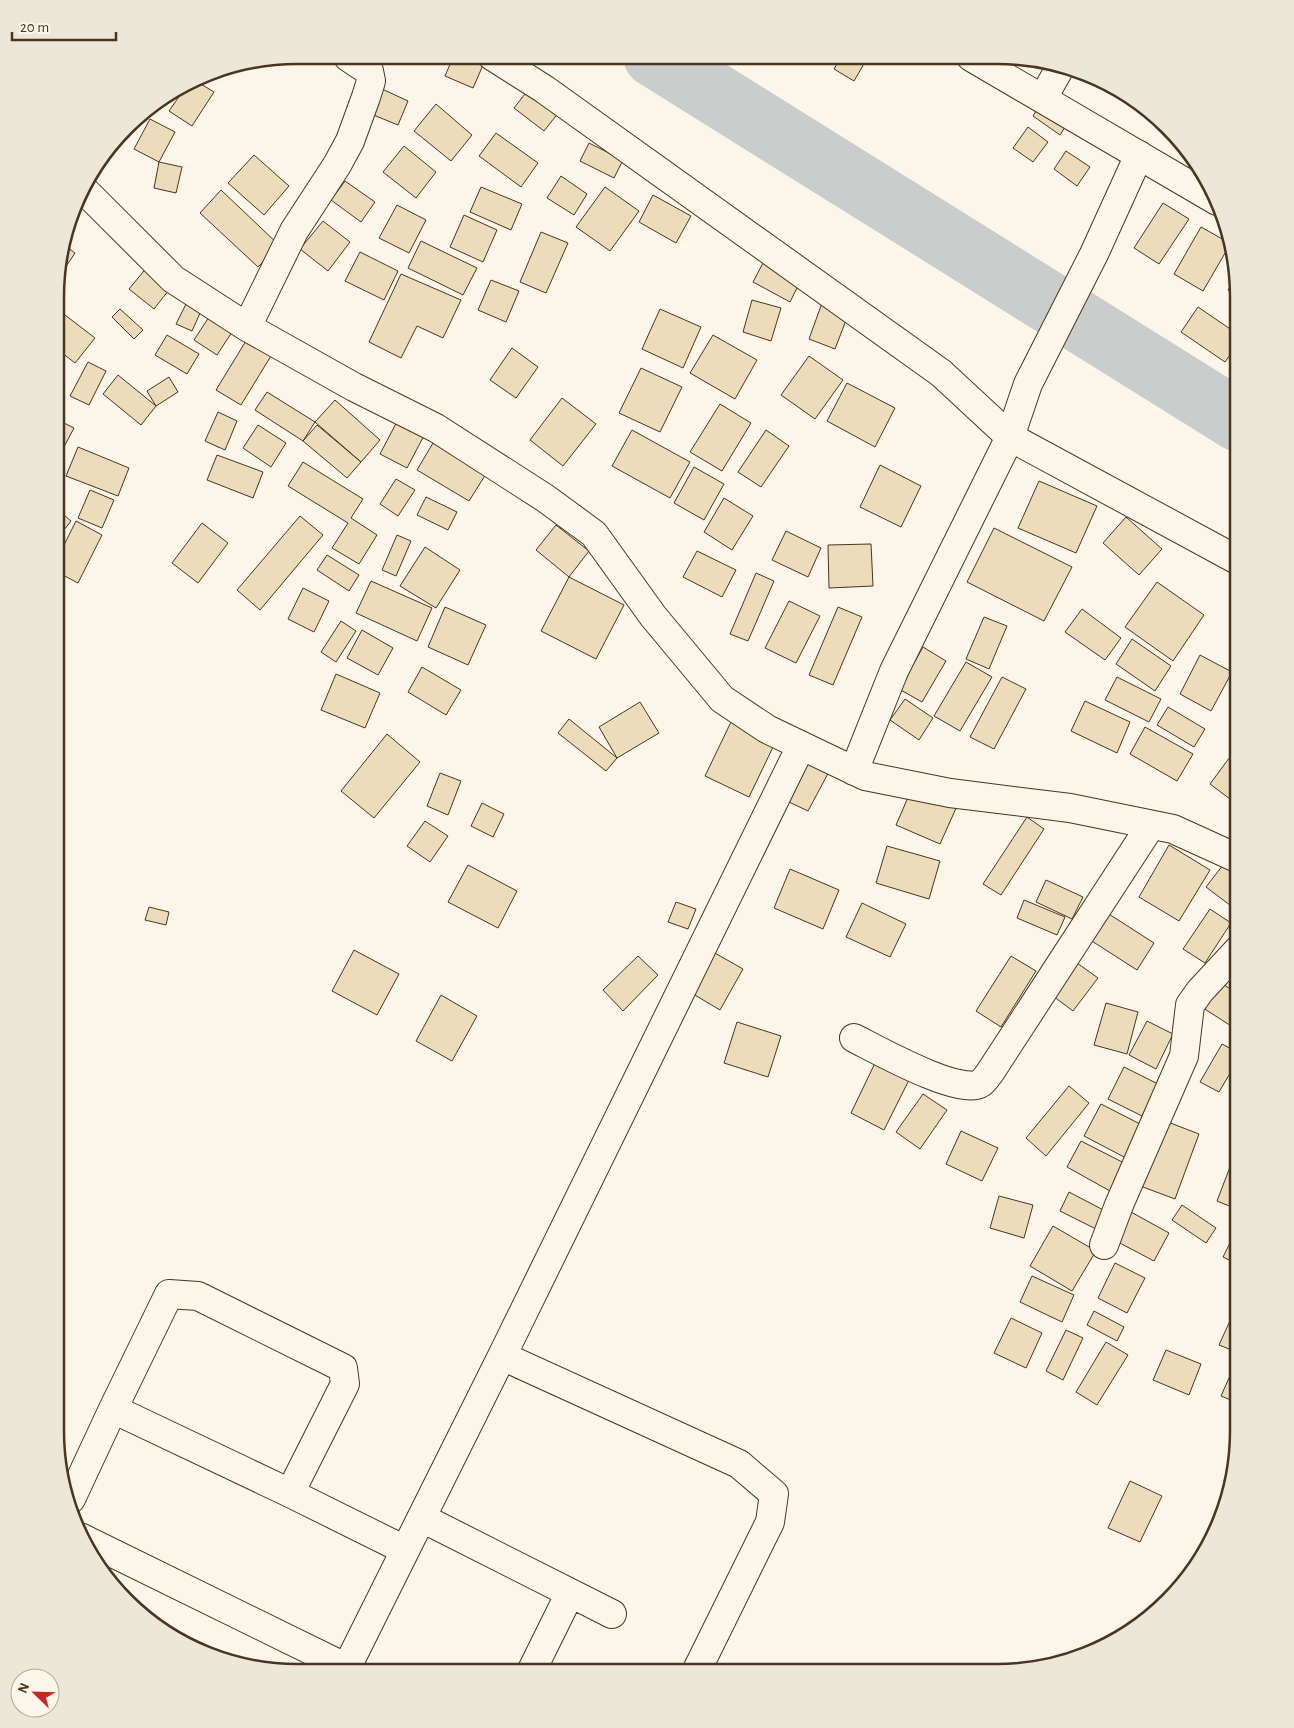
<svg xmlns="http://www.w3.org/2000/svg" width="1294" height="1728" viewBox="0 0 1294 1728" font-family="'Alegreya Sans',sans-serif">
<rect width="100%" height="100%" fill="#fbf6e9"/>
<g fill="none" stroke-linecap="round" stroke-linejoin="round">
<path stroke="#c9cecd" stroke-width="62" d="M654 56 1239 421"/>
</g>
<path fill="#ecdcbc" stroke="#4a3520" d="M391 55H413L407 65Z
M454 55 487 56 473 88 445 76Z
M841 57H868L854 81 834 69Z
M196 81 214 92 192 126 169 111 185 88Z
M382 89 408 101 398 125 371 114Z
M528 90 559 112 544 131 514 108Z
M436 104 472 135 451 161 414 131Z
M1038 108 1065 127 1060 135 1033 116Z
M150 119 175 132 159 162 134 149Z
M1028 127 1048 142 1033 162 1013 148Z
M496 133 538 163 521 187 479 156Z
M589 143 623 160 614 178 580 161Z
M404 146 436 172 416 198 383 172Z
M1066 151 1090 167 1077 186 1054 169Z
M254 155 289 186 264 215 228 183Z
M159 162 182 167 176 193 154 188Z
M561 176 587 194 574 215 547 198Z
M345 181 375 202 361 222 331 200Z
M481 187 522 204 511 230 470 212Z
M605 187 639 211 610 251 576 227Z
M221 190 279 245 258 267 200 213Z
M653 195 691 216 676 243 639 222Z
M1163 203 1189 219 1159 264 1134 248Z
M397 205 426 220 409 253 379 238Z
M464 215 497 230 483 262 450 247Z
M323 221 350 242 328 271 300 249Z
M1201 227 1226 241 1228 248 1203 291 1174 274Z
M541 232 568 243 546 293 520 282Z
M421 241 477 268 463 295 408 268Z
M64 245 75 253 59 277 57 276V265Z
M360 252 398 271 384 300 345 281Z
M764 261 801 280 790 302 753 282Z
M148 266 172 286 154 309 129 289Z
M401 274 461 300 443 338 417 326 401 358 369 342Z
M491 280 519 291 506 322 478 310Z
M1235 280 1239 297V298L1228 290Z
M826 292 853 302 835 349 809 339Z
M752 300 781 308 771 341 743 332Z
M186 304 201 311 192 331 176 324Z
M1198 307 1239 335V342L1225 362 1181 332Z
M120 309 143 330 134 339 112 317Z
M660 309 701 327 683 368 642 349Z
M211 314 234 329 217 355 194 340Z
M65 315 95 338 75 363 57 349V326Z
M167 335 199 354 187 374 155 355Z
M713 335 757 360 735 399 690 373Z
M249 336 274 351 241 405 216 390Z
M512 348 538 367 516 398 490 380Z
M809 356 843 380 815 419 781 395Z
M88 362 106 371 89 405 70 396Z
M641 368 682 387 660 432 619 413Z
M118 375 156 406 141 425 103 394Z
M169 377 178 392 156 406 147 391Z
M847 383 895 408 875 447 827 421Z
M267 392 315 422 303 441 255 410Z
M562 398 596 424 563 466 530 440Z
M335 400 380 440 361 462 315 422Z
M720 404 751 423 722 471 690 452Z
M218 412 237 421 225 450 205 441Z
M402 412 429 426 407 468 380 454Z
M60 421 74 428 57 460V428Z
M258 425 286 443 271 467 243 448Z
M317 425 361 462 347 478 303 441Z
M632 430 690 462 670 498 612 466Z
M766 430 789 446 761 487 738 472Z
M433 443 486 474 469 501 417 470Z
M78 447 129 468 118 496 66 476Z
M217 455 263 472 253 498 207 480Z
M303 462 363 499 351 518 377 535 359 564 332 548 348 523 288 486Z
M880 465 921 486 901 527 860 507Z
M694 467 724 484 704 520 674 503Z
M396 479 415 490 398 516 380 504Z
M1039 481 1097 506 1076 553 1018 528Z
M90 490 114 500 102 528 78 518Z
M426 497 457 512 448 530 417 515Z
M724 498 753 516 732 550 704 532Z
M57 509 71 521 57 539Z
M300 516 323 535 260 610 237 590Z
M1126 517 1162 549 1139 575 1103 543Z
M76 521 102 535 78 583 57 572V559Z
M202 523 228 543 198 583 172 563Z
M556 525 589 551 569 577 536 550Z
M994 528 1072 567 1044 621 967 582Z
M786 531 821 548 808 577 772 560Z
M397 535 411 541 396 576 382 570Z
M871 544 873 586 829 588 828 545Z
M425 547 460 570 436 608 400 586Z
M697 551 736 570 722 597 683 577Z
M327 555 359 575 349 591 317 570Z
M756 573 774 581 748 641 730 634Z
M569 577 624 605 596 659 541 631Z
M371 581 432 608 417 641 356 613Z
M1157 582 1204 615 1173 661 1125 627Z
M303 588 329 601 314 632 288 619Z
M789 601 820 616 796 663 765 648Z
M445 607 486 625 468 665 428 647Z
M838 607 862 617 833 685 809 675Z
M1082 609 1121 638 1105 660 1065 632Z
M984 617 1007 626 989 669 966 659Z
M341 621 356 631 336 662 321 652Z
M362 630 393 648 378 675 347 658Z
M1132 639 1171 666 1155 691 1116 664Z
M923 647 946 661 922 702 899 689Z
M1200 655 1232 672 1211 711 1180 694Z
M966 662 992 677 960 731 934 716Z
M422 667 461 690 446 715 408 692Z
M336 674 380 693 365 728 321 710Z
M1002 677 1026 689 994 749 970 737Z
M1117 677 1161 699 1149 722 1105 700Z
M905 699 933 718 919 740 890 720Z
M1085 701 1130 722 1117 753 1071 731Z
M640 702 659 733 617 758 599 727Z
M1168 707 1205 729 1194 747 1157 725Z
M569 719 617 758 606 771 558 733Z
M731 722 775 743 749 797 705 776Z
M1145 727 1193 754 1177 781 1130 754Z
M387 734 420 762 374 818 341 791Z
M1238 746 1239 805H1238L1210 784Z
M812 756 832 766 808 811 789 802Z
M440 773 461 781 448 815 427 806Z
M913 786 957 806 940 844 896 825Z
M482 803 504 814 493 837 471 826Z
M1027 817 1044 829 1001 895 983 884Z
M425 821 448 836 430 862 407 846Z
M1169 845 1210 870 1179 921 1139 897Z
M887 846 940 861 929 899 876 883Z
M1226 861 1239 872V912L1206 887Z
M468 865 517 891 498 928 448 902Z
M790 869 839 890 823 929 774 908Z
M1046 880 1083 897 1072 919 1036 902Z
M1024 900 1065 917 1057 935 1017 918Z
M676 902 696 909 688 929 668 922Z
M862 903 906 924 890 957 846 937Z
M149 907 169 912 166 925 145 920Z
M1101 909 1154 943 1137 970 1084 936Z
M1210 909 1231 923 1205 963 1183 949Z
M706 948 743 969 720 1010 683 988Z
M354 950 399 974 377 1015 332 991Z
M638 956 658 975 623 1011 603 990Z
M1011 956 1036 971 1001 1027 976 1011Z
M1077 963 1098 978 1073 1011 1053 996Z
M1217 980 1239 995V1031L1200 1006Z
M441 995 477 1016 452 1061 416 1041Z
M1106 1003 1138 1012 1127 1054 1094 1045Z
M1147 1021 1173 1034 1156 1069 1129 1055Z
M737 1022 781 1036 768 1077 724 1063Z
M1222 1044 1239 1053V1058L1219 1092 1200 1082Z
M875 1063 909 1080 884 1130 851 1113Z
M1124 1067 1158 1084 1142 1116 1108 1099Z
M1069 1086 1089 1103 1046 1156 1026 1138Z
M923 1094 947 1110 920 1149 896 1132Z
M1101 1104 1142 1125 1126 1158 1084 1136Z
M1160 1119 1199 1134 1175 1199 1135 1184Z
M961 1131 998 1148 982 1181 946 1164Z
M1081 1141 1126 1164 1110 1191 1067 1167Z
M1230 1167 1239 1170V1210L1217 1201Z
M1069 1192 1109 1213 1100 1231 1060 1211Z
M999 1196 1033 1205 1024 1238 990 1228Z
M1182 1205 1216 1228 1206 1243 1172 1220Z
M1131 1212 1169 1233 1154 1261 1116 1241Z
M1053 1226 1096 1251 1072 1291 1030 1266Z
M1236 1231 1239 1232V1265L1223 1257Z
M1115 1263 1145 1278 1127 1313 1098 1298Z
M1032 1276 1074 1295 1062 1322 1020 1302Z
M1239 1301V1353L1219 1345Z
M1094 1311 1124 1327 1117 1341 1087 1325Z
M1011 1318 1042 1333 1026 1368 994 1353Z
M1066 1330 1083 1338 1063 1380 1046 1371Z
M1106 1342 1128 1355 1097 1405 1076 1392Z
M1166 1350 1201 1364 1189 1395 1153 1380Z
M1233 1369 1238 1372V1403L1221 1396Z
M1238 1435V1447L1235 1465 1230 1464Z
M1130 1481 1162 1496 1140 1542 1108 1528Z"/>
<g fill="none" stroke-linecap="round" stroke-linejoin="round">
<defs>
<path id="minor" d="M492 56 544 89 941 373 1010 437 1239 561
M1043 98 1061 66
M83 189 173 279 247 327 354 387 436 428 545 498 594 534 653 616 722 699 767 729 865 776 950 793 1070 808 1173 829 1239 859
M247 327 294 231 337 165 350 141 366 97 371 81 369 71 348 57
M854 771 894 671 1010 437 1028 384 1094 254 1139 155
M854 1038C876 1049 961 1097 981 1083 985 1080 988 1075 991 1071L1151 825
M1104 1245 1119 1205 1184 1056 1190 1005 1200 991 1239 949
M113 1409 169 1294 198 1296 343 1368 345 1384 290 1493
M71 1499 113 1409 290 1493 405 1550
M422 1518 612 1614
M80 1537 347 1668
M345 1671 502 1356
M531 1672 570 1593
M696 1672 770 1522 774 1494 739 1464 502 1356 801 746"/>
<path id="secondary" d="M971 57 1217 201"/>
</defs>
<use href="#minor" stroke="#4a3520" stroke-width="30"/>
<use href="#secondary" stroke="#4a3520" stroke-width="30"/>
<use href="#minor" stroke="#fbf6e9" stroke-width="28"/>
<use href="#secondary" stroke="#fbf6e9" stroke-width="28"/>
</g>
<path d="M0 0H1294V1728H0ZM297 64H997A233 233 0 0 1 1230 297V1431A233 233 0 0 1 997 1664H297A233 233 0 0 1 64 1431V297A233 233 0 0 1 297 64Z" fill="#ede7d9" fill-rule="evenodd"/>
<path fill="none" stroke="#4a3520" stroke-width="2.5" d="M297 64H997A233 233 0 0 1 1230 297V1431A233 233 0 0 1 997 1664H297A233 233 0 0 1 64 1431V297A233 233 0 0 1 297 64Z"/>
<g transform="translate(35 1693) rotate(293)"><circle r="24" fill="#fbf6e9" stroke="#b4a999"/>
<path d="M0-4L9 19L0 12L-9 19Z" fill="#c62828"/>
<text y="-8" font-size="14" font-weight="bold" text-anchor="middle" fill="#4a3520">N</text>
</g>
<path d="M12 32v8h104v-8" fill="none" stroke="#4a3520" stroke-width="2.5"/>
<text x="20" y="32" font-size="15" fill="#4a3520" stroke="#fbf6e9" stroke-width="4" paint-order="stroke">20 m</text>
</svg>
